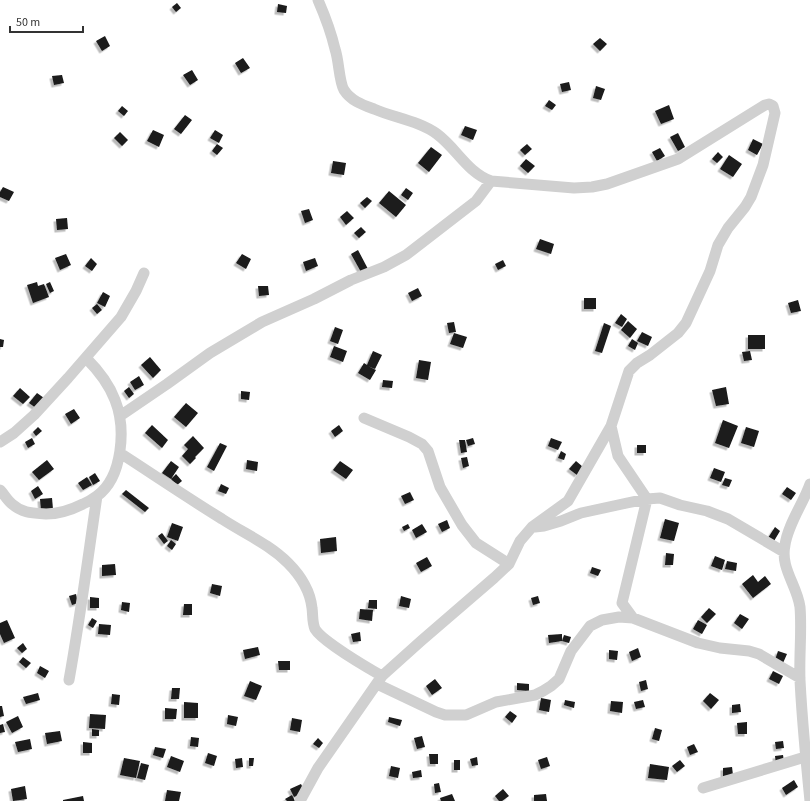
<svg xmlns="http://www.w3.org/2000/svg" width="810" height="801" viewBox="0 0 810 801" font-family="'Source Sans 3',sans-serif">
<defs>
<filter id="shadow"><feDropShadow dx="-2.5" dy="2.5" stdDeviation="0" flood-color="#0004"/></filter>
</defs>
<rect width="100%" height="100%" fill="#fff"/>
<path fill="#1a1a1a" filter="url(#shadow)" d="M177 3 181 8 176 12 172 7Z
M278 4 287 6 286 13 277 12Z
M105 36 110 46 102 51 96 41Z
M600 38 607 44 600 51 593 44Z
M243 58 250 68 241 73 235 63Z
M192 70 198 80 190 85 183 75Z
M62 75 64 83 54 85 52 76Z
M569 82 571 90 562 92 560 84Z
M596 86 605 89 601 100 593 98Z
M549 100 556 105 552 110 545 106Z
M669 105 674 119 661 124 655 111Z
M122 106 128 111 124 116 118 111Z
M185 115 192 120 181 134 174 129Z
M465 126 477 130 473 140 461 135Z
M153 130 164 135 159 147 147 141Z
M215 130 223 135 219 143 210 138Z
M120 132 128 140 122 146 114 138Z
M678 133 685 147 678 151 670 137Z
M753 139 763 144 757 155 748 150Z
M217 144 223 148 217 155 212 151Z
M527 144 532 149 525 155 520 150Z
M431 147 442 155 429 172 418 163Z
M660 148 665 156 657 161 652 152Z
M718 152 723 157 717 163 712 159Z
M729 155 742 164 733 177 720 169Z
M526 159 535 166 528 173 520 166Z
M333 161 346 163 344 175 331 173Z
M3 187 14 192 9 201 0 197V192Z
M406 188 413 193 408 200 401 195Z
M389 191 406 205 396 217 379 203Z
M367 197 372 201 365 208 360 203Z
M309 209 313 220 305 223 301 211Z
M347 211 354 218 346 225 340 217Z
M67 218 68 229 57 230 56 219Z
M361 227 366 232 359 238 354 233Z
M540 239 554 244 551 254 536 249Z
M358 250 368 269 361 272 351 254Z
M66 254 71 265 60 270 55 258Z
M242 254 251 259 246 269 236 263Z
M91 258 97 264 92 271 85 266Z
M315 258 318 266 306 271 303 262Z
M503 260 506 266 498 270 495 264Z
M37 282 38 286 44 284 49 297 33 303 27 285Z
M50 282 54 291 50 293 46 284Z
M258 286H268L269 295 259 296Z
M418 288 422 296 412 301 408 293Z
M103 292 110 296 105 307 97 303Z
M584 298H596V309H584Z
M798 300 801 311 791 313 788 303Z
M97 304 102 310 97 314 92 308Z
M621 314 627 319 622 327 615 323Z
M628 321 637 329 630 338 621 330Z
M454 322 456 332 449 333 447 323Z
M604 323 611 326 602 353 595 351Z
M335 327 343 330 338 344 330 341Z
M642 332 652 337 648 346 637 341Z
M454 333 467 337 463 348 450 344Z
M748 335H765V349H748Z
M0 339 4 340 3 347H0Z
M632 339 638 343 635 350 628 346Z
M334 346 347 351 343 362 330 357Z
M373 351 382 355 375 369 368 366 376 370 370 380 358 373 364 363 367 365Z
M750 351 752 360 744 361 742 352Z
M150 357 161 370 153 378 141 365Z
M419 360 431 362 428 380 416 378Z
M139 376 144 385 135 390 130 382Z
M383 380 393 381 392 388 382 387Z
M129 387 134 394 129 398 124 391Z
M726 387 729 404 716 406 712 390Z
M20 388 30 397 23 404 13 396Z
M241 391 250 392 249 400 241 399Z
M37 393 44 398 36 408 29 403Z
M186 403 198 413 186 427 174 417Z
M74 409 80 418 71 424 65 414Z
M723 420 738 426 729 448 715 443Z
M152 425 168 440 162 448 145 433Z
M339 425 343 431 335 437 331 431Z
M38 427 42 431 36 436 33 432Z
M746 427 759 431 754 447 741 443Z
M193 436 204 448 195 457 196 458 190 464 182 456 188 449 184 445Z
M32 438 35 444 28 448 25 442Z
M473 438 475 444 468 446 466 440Z
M551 438 562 442 558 450 548 446Z
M459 440H465L467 452 461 453Z
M220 443 227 446 214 471 207 467Z
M637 445H646V453H637Z
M561 451 566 454 564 460 558 458Z
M467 457 469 466 463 468 461 458Z
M47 460 54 469 39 480 32 472Z
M247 460 258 462 257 471 246 469Z
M171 461 179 467 171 479 162 473Z
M340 461 353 470 346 479 333 470Z
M576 461 583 467 577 475 569 469Z
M714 468 725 472 721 482 710 478Z
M95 473 100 481 93 485 89 477Z
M176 474 182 481 177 485 171 479Z
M87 477 92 485 83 490 78 483Z
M725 478 732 480 729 487 722 485Z
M221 484 229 488 226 494 218 491Z
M38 486 43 494 35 499 31 491Z
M787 487 796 493 791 500 782 494Z
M126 490 149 508 145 512 122 494Z
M410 492 414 500 405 504 401 496Z
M52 498 53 509 41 510 40 499Z
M665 519 679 523 674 541 660 538Z
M447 520 450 528 442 532 438 524Z
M172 523 183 527 178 541 167 537Z
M408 524 410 528 404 531 402 527Z
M422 524 427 532 416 538 412 530Z
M775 527 780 531 774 541 768 538Z
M162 533 168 541 164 544 158 536Z
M336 537 337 551 321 553 320 539Z
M171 540 176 544 172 550 167 546Z
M666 553 674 554 673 565H665Z
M715 556 725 560 722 570 711 566Z
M427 557 432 566 421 572 416 563Z
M727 561 737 563 736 571 725 569Z
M115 564 116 575 102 576V565Z
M592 567 601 570 598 576 590 573Z
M753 575 758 582 765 576 771 584 753 598 742 584Z
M212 584 222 586 220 596 210 593Z
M76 594 78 603 72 605 69 596Z
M401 596 411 599 409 608 399 606Z
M538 596 540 603 533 605 531 598Z
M90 597 99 598V608H90Z
M369 600H377V609L368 608Z
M122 602 130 603 129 612 121 610Z
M184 604H192V615H183Z
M709 608 716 614 707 623 701 617Z
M360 609 373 610 372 621 359 619Z
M740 614 749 619 742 629 734 623Z
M92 618 97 621 93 628 88 625Z
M7 620 15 638 4 643 0 634V623Z
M698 620 707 625 702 634 693 629Z
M99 624 111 625 110 635 98 634Z
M360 632 361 641 353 642 351 634Z
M562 634V641L549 643 548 635Z
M564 635 571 637 569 643 562 641Z
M23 643 27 649 22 653 17 648Z
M258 647 260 655 245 659 243 650Z
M638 648 641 657 632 661 629 652Z
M609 650 618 651 617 660 609 659Z
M778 651 787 654 783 663 775 660Z
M23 657 31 663 26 668 19 662Z
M278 661H290V670H279Z
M40 666 49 671 45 678 37 673Z
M773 671 783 676 779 684 769 679Z
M435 679 442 688 432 695 426 686Z
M646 680 648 689 641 691 639 682Z
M250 681 262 686 256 700 244 696Z
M517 683 529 684V691L517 690Z
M172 688H180L179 699H171Z
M38 693 40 700 26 704 23 697Z
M710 693 719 700 711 709 703 701Z
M112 694 120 695 119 705 111 704Z
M541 698 551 700 549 712 539 710Z
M565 700 575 702 574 708 564 705Z
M643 700 645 707 636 709 634 702Z
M611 701 623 702 622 713 610 711Z
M184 702 198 703V718H184Z
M740 704 741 712 732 713V705Z
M0 706H2L4 716 0 717Z
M165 708 177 709 176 719H165Z
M510 711 517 716 512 723 505 717Z
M90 714 106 715 105 729 89 728Z
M228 715 238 717 236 726 227 724Z
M18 716 23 727 12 733 6 722Z
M389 717 402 720 400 726 388 722Z
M292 718 302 720 300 732 290 730Z
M747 722V734H738L737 723Z
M3 724 5 732 0 733V725Z
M655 728 662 730 659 741 652 739Z
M92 729 99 730V736H92Z
M60 731 62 741 47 744 45 733Z
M422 736 425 747 417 749 414 738Z
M191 737 199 738 198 747 190 746Z
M318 738 323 743 319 748 313 744Z
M30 739 32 749 18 752 15 742Z
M783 741 784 748 776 749 775 742Z
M83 742 92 743V753H83Z
M694 744 698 752 690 755 687 747Z
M155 747 166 749 163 758 153 755Z
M208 753 217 756 214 766 205 763Z
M429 754H438V764H430Z
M783 755 784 762 776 764 775 756Z
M171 756 184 761 180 772 167 767Z
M477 757 478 765 472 766 470 759Z
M547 757 550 766 541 769 538 760Z
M124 758 140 761 136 778 120 775Z
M242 758 243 767 236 768 235 759Z
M249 758H254L253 766H249Z
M454 760H460V770H454Z
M680 760 685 766 677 772 672 766Z
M141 763 149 765 145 780 137 778Z
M650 764 669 767 667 780 648 778Z
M391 766 400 768 398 778 389 776Z
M732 767 733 775 723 776V768Z
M421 770 422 777 413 778 412 772Z
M794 780 798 787 786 795 782 788Z
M439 783 441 792 435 793 434 784Z
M301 784 305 792 294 797 290 789Z
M25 786 27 799 13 801 11 789Z
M503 789 509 796 502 801H499L495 796Z
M167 790 181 792 179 801H165Z
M452 794 455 801H441L440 798Z
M546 794 547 801H534V795Z
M292 795 295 801H287L285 799Z
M83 796 84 801H63V800Z"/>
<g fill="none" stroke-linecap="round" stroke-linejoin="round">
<path stroke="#d0d0d0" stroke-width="11" d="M120 416 167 384 210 353 262 322 314 299 351 280 384 267 406 255 476 201 491 181
M364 418 409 437 422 444 428 451 440 487 462 525 476 543 509 564
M611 426 618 456 647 499 622 603 633 618
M0 442 14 433 34 415 68 378 121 317 136 291 144 273
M120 453C154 475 188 498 222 519 245 534 269 544 288 563 300 575 310 590 312 608 313 614 312 622 315 629 322 641 368 668 382 676
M0 490C4 494 7 500 12 504 22 513 32 513 46 514 60 514 71 510 83 504 88 502 93 499 97 496 123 477 126 428 115 400 109 384 98 370 86 358
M535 527 544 526 561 521 581 513 627 503 647 499 660 498 680 505 707 511 728 519 784 552
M69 680C80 619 88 557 97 496
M377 684 436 712 445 715H466L496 702 535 695 543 691 551 686 559 679 571 651 590 626 602 620 619 617 633 618 698 643 720 648 749 651 759 654 800 678
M703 788 805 757
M300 801 318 768 382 676 421 641 494 578 509 564 520 541 532 527 568 501 611 426 629 371 637 363 650 355 678 333 686 323 710 271 718 245 728 228 745 207 751 197 763 165 775 113 773 106 769 104 765 105 678 159 607 184 592 187 574 188 491 181C467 172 457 149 437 134 419 121 395 118 374 109 363 105 351 101 344 90 339 82 339 60 335 49 331 32 325 16 318 0
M810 801C806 761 802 720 800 680 799 655 802 631 800 607 797 585 780 568 785 545 788 524 803 504 810 484"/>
</g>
<path d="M10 26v6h73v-6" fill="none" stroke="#333333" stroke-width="2"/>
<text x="16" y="26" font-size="12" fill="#333333" stroke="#ffffff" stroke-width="3" paint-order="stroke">50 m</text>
</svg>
